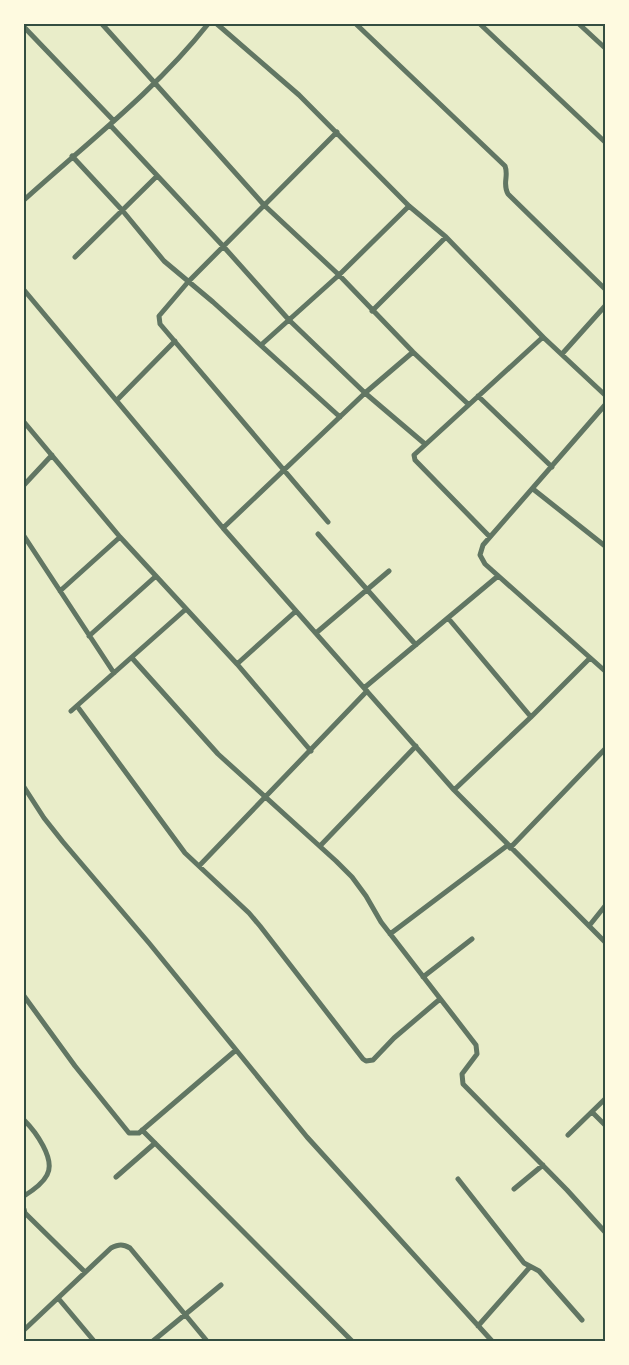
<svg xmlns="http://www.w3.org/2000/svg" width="629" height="1365" viewBox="0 0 629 1365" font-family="'IBM Plex Sans',sans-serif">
<rect width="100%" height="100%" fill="#e9edc9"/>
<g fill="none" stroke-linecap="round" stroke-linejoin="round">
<path stroke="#617663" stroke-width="5" d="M102 24 264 205 339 275 413 352 468 404
M217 24 299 95 409 206 446 237 543 337 605 395
M356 24 505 166C509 176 502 184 508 194L605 289
M480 24 605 142
M579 24 605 48
M24 27 114 121
M110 125 223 246 289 320 365 393 425 444
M72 156 122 210 164 261 213 302 340 417
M24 200C87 143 155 91 208 24
M75 257 157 176
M24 290 223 528 454 790 605 942
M372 311 446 237
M261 345 339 275 409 206
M562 354 605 306
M478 396 552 467
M117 400 175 341
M605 405 483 545 480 555 485 564 605 671
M24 422 120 537 237 664 311 751
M24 485 52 455
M533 489 605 546
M328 522 160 324 159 316 188 282 337 132
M223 528 365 393 413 352
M318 534 416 645
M24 536 114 673
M490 537 415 460 414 455 543 337
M60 591 120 537
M448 618 531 717
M316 633 389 571
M89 636 156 576
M132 658 218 754 336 861 352 877 366 896 381 922 476 1045 477 1054 462 1074 463 1084 567 1190 605 1232
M237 664 296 611
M364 688 498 576
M77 706 185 853 249 913 260 926 363 1059 366 1061 373 1060 394 1038 440 999
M71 711 186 609
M24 787 44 818 63 842 149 943 307 1137 492 1341
M454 790 531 717 590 658
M320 846 416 746
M510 848 605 749
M199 866 367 691
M589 926 605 906
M390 934 508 845
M423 977 472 939
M24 996 75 1066 129 1133H139L236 1050
M592 1112 605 1125
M24 1120C35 1131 56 1159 47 1175 43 1183 32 1191 24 1196
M142 1130 352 1341
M568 1135 605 1099
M116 1177 155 1143
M458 1179 524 1263 539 1271 582 1320
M514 1189 543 1165
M24 1209 25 1213 85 1272
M58 1298 94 1341
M478 1326 530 1267
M24 1330 111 1248C119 1244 123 1244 130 1248L207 1341
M153 1341 221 1285"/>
</g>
<rect width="629" height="1365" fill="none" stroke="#fefae0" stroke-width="50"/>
<rect x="25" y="25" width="579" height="1315" fill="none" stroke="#344e41" stroke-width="2"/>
</svg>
